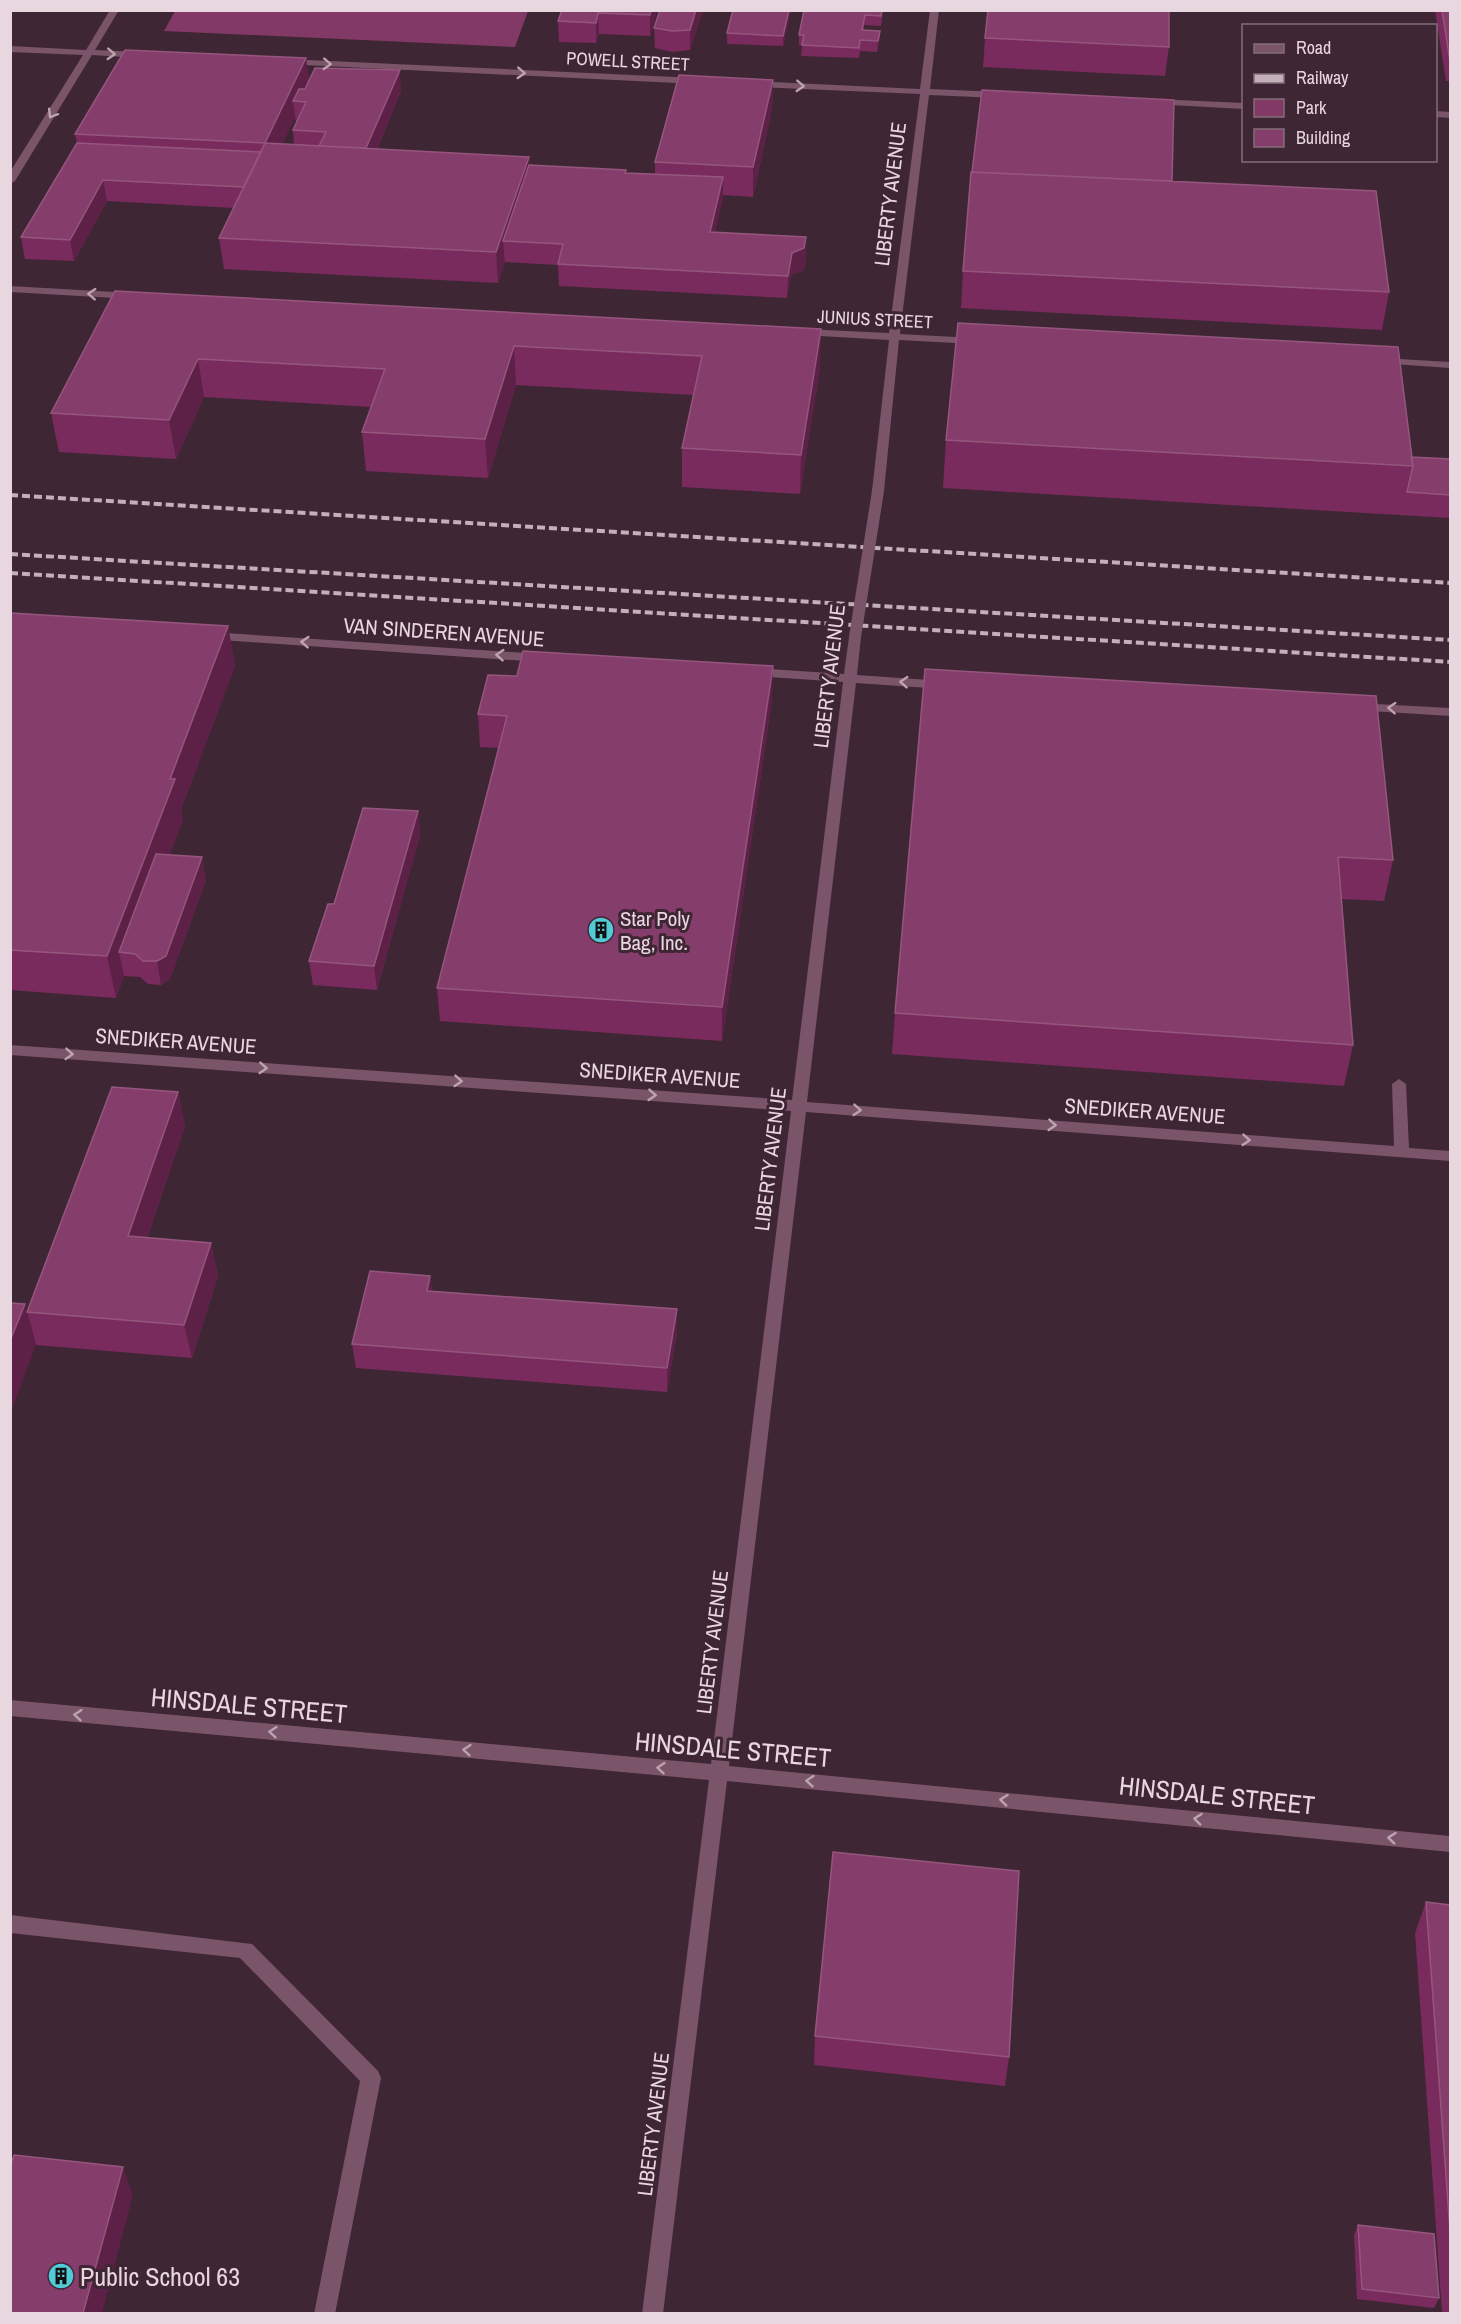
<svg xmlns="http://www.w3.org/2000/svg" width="1461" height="2324" viewBox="0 0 1461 2324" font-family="'Archivo Narrow',sans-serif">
<rect width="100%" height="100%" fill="#3f2634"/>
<path fill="#833965" d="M175 11V10L528 11 515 47 164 31Z"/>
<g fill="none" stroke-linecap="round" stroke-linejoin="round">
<path fill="#7a5469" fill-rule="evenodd" d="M110 10H119L95 50 142 52 147 55 142 58 92 55 15 181 10 184V172L83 55 10 52V46L86 50Z
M930 10H939L930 89 999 92 1004 95 999 98 929 95 900 334 974 338 979 341 974 344 899 340 884 491 878 494 872 491 889 340 803 335 798 332 803 329 889 333 920 94 754 87 749 84 754 81 920 89Z
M286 59 697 78 702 81 697 84 283 64 281 62Z
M1155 99 1244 103V109L1152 104 1150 102Z
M1436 111 1450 112V118L1436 117Z
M10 286 132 293 137 296 132 299 10 292Z
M1382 358 1450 362V368L1378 363V359Z
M211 632 540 654 546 658 540 662 207 639 205 636Z
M855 633 861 637 857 675 944 681 950 685 944 689 856 683 807 1102 1394 1146 1392 1084 1399 1079 1406 1084 1409 1148 1450 1151V1161L806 1112 729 1766 1450 1836V1852L727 1781 663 2314H642L709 1780 10 1716V1700L711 1764 791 1111 10 1055V1045L792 1100 843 682 753 676 747 672 753 668 844 674 849 637Z
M1358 703 1450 708V716L1354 710 1352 707Z
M10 1915 252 1944 378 2071 381 2078 335 2314H314L360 2081 240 1958 10 1933Z"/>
<path stroke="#c3b0b9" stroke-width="4" stroke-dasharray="8 4" stroke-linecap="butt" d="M10 495 1450 583
M10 554 1450 640
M10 573 1450 662"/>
<path stroke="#7a5469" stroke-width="12" d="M855 637 878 491"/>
</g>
<path fill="#792b5d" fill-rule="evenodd" d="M562 10H657L650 36 599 34 596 43 559 42 558 21Z
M703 10 690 50 672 52 655 48 654 28Z
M733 10H791L783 46 727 44V33Z
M804 10H883L881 26 864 25V30L880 31 879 42 877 52 860 51 859 58 801 56 802 45H799V35Z
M1435 10H1450V81H1446Z
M985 38 1169 47 1165 76 983 67Z
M306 58 309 81 401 91 377 149 529 165 626 170V173L655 174V162L773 80 772 109 753 197 723 195 715 232 806 237V258L804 270 791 275 787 298 559 286 558 265 505 262 498 283 224 269 219 238 234 208 107 201 74 261 25 259 21 237 77 143 75 134ZM295 117 296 122H297L293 130 294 145 282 144Z
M1172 181 1389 292 1382 330 961 308 963 271Z
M115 291 820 367 800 494 682 487V448L694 395 516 385 488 478 366 471 362 432 371 407 204 397 176 459 59 452 51 413Z
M946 440 1450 459V518L943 488Z
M10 613 228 626 235 666 181 809 183 820 170 854 206 880 170 979 161 985 148 984 140 977 124 976 116 998 10 990Z
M1376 696 1393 860 1384 901 1342 899 1353 1045 1344 1086 892 1054 895 1013Z
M772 699 722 1041 440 1021 437 988 498 748 480 747 478 714Z
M418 811 420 835 377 990 313 985 309 961 334 904Z
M178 1092 185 1126 147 1238 211 1243 218 1276 192 1358 36 1345 27 1312Z
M430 1276 432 1291 677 1309V1332L667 1392 356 1368 352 1344Z
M1426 1902 1450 1905V2313L1442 2312 1415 1933Z
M815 2036 1009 2057 1005 2086 814 2065Z
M1358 2225 1439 2298 1434 2308 1357 2299 1354 2235Z"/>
<path fill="#5d2147" d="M651 10H657L650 36V15Z
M696 10H703L690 50V30Z
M789 10H791L783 46V36Z
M598 13 599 34 596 43V23Z
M880 31 879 42 877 52 878 41Z
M306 58 310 87 293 101 295 117 269 173 265 143Z
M400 70 401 91 364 178 362 157Z
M773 80 772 109 753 197V167Z
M529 157 530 186 503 241 505 262 498 283 496 252Z
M723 177V199L710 254V232Z
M103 180 107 201 74 261 70 240Z
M806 237V258L804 270 791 275 787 298 788 276 792 253Z
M821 329 820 367 800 494 801 455Z
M514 346 516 385 488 478 485 439Z
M198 359 204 397 176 459 169 420Z
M228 626 235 666 181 809 183 820 132 953 119 952 124 976 116 998 107 956 170 779Z
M773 666 772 699 722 1041V1007Z
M418 811 420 835 377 990 374 966Z
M202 857 206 880 170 979 161 985 157 961Z
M178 1092 185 1126 136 1269 128 1236Z
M211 1243 218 1276 192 1358 184 1325Z
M430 1276 433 1299 427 1291Z
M25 1304 36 1345 10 1414V1341Z
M677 1309V1332L667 1392V1368Z
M123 2167 133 2195 102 2313H83Z"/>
<path fill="#853d6b" stroke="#95567d" stroke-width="1.5" d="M562 10H651L650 15 598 13 596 23 558 21Z
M660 10H696L690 30 672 31 654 28Z
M733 10H789L783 36 727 33Z
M804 10H882L881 16 865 15 862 30 880 31 878 41 860 40 859 48 802 45 804 35H799Z
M988 10H1169V47L985 38Z
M1442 10H1450V61Z
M125 50 306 58 265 143 75 134Z
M315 68 400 70 366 148 319 146 326 132 293 130 306 102 293 101 299 89H305Z
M679 75 773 80 753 167 655 162Z
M982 90 1174 100 1172 181 972 172Z
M77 143 261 152 244 187 103 180 70 240 21 237Z
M265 143 529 157 496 252 219 238Z
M529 165 626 170 625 173 723 177 710 232 806 237 804 248 792 253 788 276 558 264 563 244 503 241Z
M971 172 1376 191 1389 292 963 271Z
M115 291 821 329 801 455 682 448 702 356 514 346 485 439 362 432 385 369 198 359 169 420 51 413Z
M958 323 1398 347 1413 466 946 440Z
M1411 457 1450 459V495L1407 492 1413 466Z
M10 613 228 626 170 779H175L107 956 10 950Z
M523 651 773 666 722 1007 437 988 507 716 478 714 488 675 517 676Z
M925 669 1376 696 1393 860 1338 857 1353 1045 895 1013Z
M363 808 418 811 374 966 309 961 328 904H334Z
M156 854 202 857 166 956 157 961H143L135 954 119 952Z
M112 1087 178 1092 128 1236 211 1243 184 1325 27 1312Z
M370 1271 430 1276 427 1291 677 1309 667 1368 352 1344Z
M10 1303 25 1304 10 1341Z
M833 1852 1019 1871 1009 2057 815 2036Z
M1426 1902 1450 1905V2231Z
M14 2155 123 2167 83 2313H10V2167Z
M1358 2225 1434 2234 1439 2298 1362 2289Z"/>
<defs><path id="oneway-chevron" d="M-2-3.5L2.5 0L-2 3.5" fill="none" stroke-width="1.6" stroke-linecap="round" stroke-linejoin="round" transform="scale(1.5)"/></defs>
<g stroke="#bca3b0">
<use href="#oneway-chevron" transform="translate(111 54) rotate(3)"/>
<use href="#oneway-chevron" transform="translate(327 64) rotate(3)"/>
<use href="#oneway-chevron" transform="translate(521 73) rotate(3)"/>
<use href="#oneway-chevron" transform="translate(800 86) rotate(3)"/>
<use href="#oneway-chevron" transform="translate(52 114) rotate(122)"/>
<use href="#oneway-chevron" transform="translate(92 294) rotate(-177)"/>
<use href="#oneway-chevron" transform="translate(305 642) rotate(-176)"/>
<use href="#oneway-chevron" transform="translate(500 655) rotate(-176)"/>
<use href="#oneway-chevron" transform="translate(904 682) rotate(-176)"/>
<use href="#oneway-chevron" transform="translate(1392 708) rotate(-177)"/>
<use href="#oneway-chevron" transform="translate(69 1054) rotate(4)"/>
<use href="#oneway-chevron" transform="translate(263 1068) rotate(4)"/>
<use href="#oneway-chevron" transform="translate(458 1081) rotate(4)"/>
<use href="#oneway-chevron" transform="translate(652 1095) rotate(4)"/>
<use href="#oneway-chevron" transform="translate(857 1110) rotate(4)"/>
<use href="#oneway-chevron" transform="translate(1052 1125) rotate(4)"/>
<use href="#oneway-chevron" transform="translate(1246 1140) rotate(4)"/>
<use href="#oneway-chevron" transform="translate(78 1715) rotate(-175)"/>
<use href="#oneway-chevron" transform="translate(273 1732) rotate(-175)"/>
<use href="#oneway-chevron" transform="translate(467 1750) rotate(-175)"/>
<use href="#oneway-chevron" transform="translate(661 1768) rotate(-175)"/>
<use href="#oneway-chevron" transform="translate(810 1781) rotate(-175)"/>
<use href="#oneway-chevron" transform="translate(1004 1800) rotate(-174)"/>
<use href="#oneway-chevron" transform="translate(1198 1819) rotate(-174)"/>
<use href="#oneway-chevron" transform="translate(1392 1838) rotate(-174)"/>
</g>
<defs>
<symbol id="building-disc" viewBox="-11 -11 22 22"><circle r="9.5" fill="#52cbd7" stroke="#3f2634"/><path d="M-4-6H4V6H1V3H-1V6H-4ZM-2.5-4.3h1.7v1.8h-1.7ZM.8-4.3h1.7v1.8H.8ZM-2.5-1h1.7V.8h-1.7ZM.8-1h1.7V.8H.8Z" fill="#111"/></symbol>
</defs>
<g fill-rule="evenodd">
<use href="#building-disc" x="586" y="915" width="30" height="30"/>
<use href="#building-disc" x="46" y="2261" width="30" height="30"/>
</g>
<g text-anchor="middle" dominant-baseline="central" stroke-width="6" stroke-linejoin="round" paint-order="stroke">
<g font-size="18" fill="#e8d7df" stroke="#3f2634">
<text transform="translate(628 61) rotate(3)">POWELL STREET</text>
<text transform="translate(875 319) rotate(3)">JUNIUS STREET</text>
</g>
<g font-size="21" fill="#e8d7df" stroke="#3f2634">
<text transform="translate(890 194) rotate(-83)">LIBERTY AVENUE</text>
<text transform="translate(444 632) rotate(4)">VAN SINDEREN AVENUE</text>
<text transform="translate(829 676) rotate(-83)">LIBERTY AVENUE</text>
<text transform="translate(176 1041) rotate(4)">SNEDIKER AVENUE</text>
<text transform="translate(660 1075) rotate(4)">SNEDIKER AVENUE</text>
<text transform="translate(1145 1111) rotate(4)">SNEDIKER AVENUE</text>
<text transform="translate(770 1159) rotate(-83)">LIBERTY AVENUE</text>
<text transform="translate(712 1642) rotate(-83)">LIBERTY AVENUE</text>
<text transform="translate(653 2124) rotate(-83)">LIBERTY AVENUE</text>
</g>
<g font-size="21" fill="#e8d7df" stroke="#3f2634" text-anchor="start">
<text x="620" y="918">Star Poly<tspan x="620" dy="24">Bag, Inc.</tspan></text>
</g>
<g font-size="26" fill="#e8d7df" stroke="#3f2634">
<text transform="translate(249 1705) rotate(5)">HINSDALE STREET</text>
<text transform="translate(733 1749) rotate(5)">HINSDALE STREET</text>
<text transform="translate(1217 1795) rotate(6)">HINSDALE STREET</text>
</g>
<g font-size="26" fill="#e8d7df" stroke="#3f2634" text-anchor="start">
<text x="80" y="2276">Public School 63</text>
</g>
</g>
<rect width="1461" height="2324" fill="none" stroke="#e8d7df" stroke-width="24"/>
<rect x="1242" y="24" width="195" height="138" fill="#3f2634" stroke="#836d78" stroke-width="1.5"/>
<rect x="1254" y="44" width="30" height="9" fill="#7a5469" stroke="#836d78" stroke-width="1.5"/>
<text x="1296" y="54" font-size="18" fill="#e8d7df">Road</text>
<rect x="1254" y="74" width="30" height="9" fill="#c3b0b9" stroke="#836d78" stroke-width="1.5"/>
<text x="1296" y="84" font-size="18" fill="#e8d7df">Railway</text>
<rect x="1254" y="99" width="30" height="18" fill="#833965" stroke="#836d78" stroke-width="1.5"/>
<text x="1296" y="114" font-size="18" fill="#e8d7df">Park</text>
<rect x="1254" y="129" width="30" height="18" fill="#853d6b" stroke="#836d78" stroke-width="1.5"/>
<text x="1296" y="144" font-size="18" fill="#e8d7df">Building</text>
</svg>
